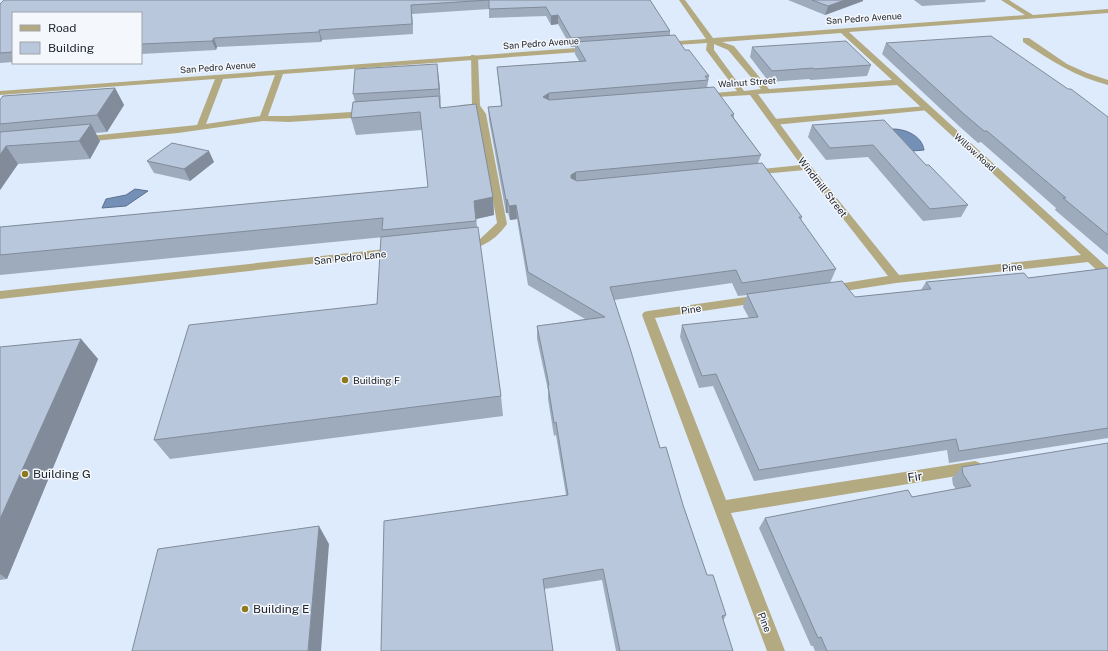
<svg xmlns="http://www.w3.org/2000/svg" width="1108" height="651" viewBox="0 0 1108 651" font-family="'Public Sans',sans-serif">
<rect width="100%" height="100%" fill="#deebfc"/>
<path fill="#7590b7" stroke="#5c708e" d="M893 129C906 129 922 136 924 150L912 151 890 132Z
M135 189 148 191 126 206 102 208 106 199 126 195Z"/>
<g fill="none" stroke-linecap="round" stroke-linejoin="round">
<path fill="#b4aa81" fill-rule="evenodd" d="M1023 38H1029L1067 64 1087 73 1108 80V85C1076 77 1050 60 1023 42Z
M471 55H474L478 57 480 106 476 108 472 106Z
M926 106 930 108 929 110 774 125 770 122 774 119Z"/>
<path fill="#b4aa81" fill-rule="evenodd" d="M679 0H685L713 38 1025 15 1001 0H1009L1033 15 1108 9V13L849 32 1108 268V278L1104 277 1088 262 896 283 832 293 828 292 826 289 828 286 832 285 888 276 805 170 750 175 748 173 753 170 801 165 750 95 700 98V94H703L737 91 706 50 707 43 661 46 660 44 664 42 706 39ZM841 33 892 80 769 89 734 46 722 42ZM714 44 728 50 761 89 744 91 714 50ZM897 85 1081 255 899 275 810 165 758 94Z
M590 47H593V51L283 74 268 116H289L367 111 371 114 367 117 289 122 263 121 178 133 83 142 80 141 79 139 80 137 197 125 215 79 0 95V91ZM275 75 260 116 206 124 223 79Z
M476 104H479L486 114 507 224C497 238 480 252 461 247L460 245 461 243 479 240 497 223 478 114 474 109H461L457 107 461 105Z
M395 248 399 250 400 252 399 254 0 299V291Z
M760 295 764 296 766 299 764 302 655 318 726 500 975 461 980 463 982 467 980 471 975 473 731 513 785 651H767L642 315 644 312 648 311Z"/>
</g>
<path fill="#9eabbd" d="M4 0H650L670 31V35L709 76 707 88 734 114V118L761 155 758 163 802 217 801 220 836 269 830 283 855 297 921 290 926 282 1028 278 1108 268V438L949 463 947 450 754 481 713 386 699 388 680 337 682 325 749 318 743 307 747 295 738 296 732 283 614 300 660 448 683 505 707 575 726 615 723 621 733 651H616L602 580 544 589 381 651 566 495 556 435 554 436 548 399V390L537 339V326L585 319 528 285 517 219 510 220 508 213H506L489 120 488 107 501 106 498 79 497 67 579 61 575 54V47H571L558 24 551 25 546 16 489 18V9L412 14 413 34 322 40 321 42 217 47 216 50 141 54V13H13V62L0 63V4Z
M788 0H863V1L825 15Z
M914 0H986L985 2 922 6Z
M886 43 1108 117V255L1055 210 1056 208 981 142 978 143 959 126 882 54Z
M752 47 871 65 867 76 811 80 809 79 769 82 750 57Z
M439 79 441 108 493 197 494 215 476 219 501 396 503 416 170 459 154 440 377 304 384 237 0 275V227L428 187 422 130 356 135 351 118 355 102 353 94Z
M115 88 124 105 107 132 95 133 100 141 90 159 18 164 0 190V100Z
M884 120 926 165 968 205 961 217 923 221 868 157 826 160 808 137 812 125Z
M147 161 214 162 190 181 154 173Z
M81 339 98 359 7 579 0 580V347Z
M962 467 1108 651H815L813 646H811L759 528 765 518 912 497 956 489 953 485 952 478Z"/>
<path fill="#818b9a" d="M845 0H863V1L825 15 828 6Z
M411 5 412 14 413 34 412 24Z
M558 15V24L551 25V16Z
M319 30 322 40 321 42 319 32Z
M214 38 217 47 216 50 212 41Z
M437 64 439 79 441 105 439 89Z
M115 88 124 105 107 132 97 115Z
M549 93V106L543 97Z
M91 124 100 141 90 159 79 141Z
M6 146 18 164 0 190V155Z
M209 151 214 162 190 181 184 169Z
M576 172V186L570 189 571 175Z
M493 197 494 215 476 219 474 201Z
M507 199 508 213H506V200Z
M516 205 517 219 510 220 509 206Z
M81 339 98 359 7 579 0 574V519Z
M319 526 329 544 321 651H308Z"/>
<path fill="#b8c7dc" stroke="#818b9a" d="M4 0H650L670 31 571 38 558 15 551 16 546 7 489 9V0L411 5 412 24 319 30V32L214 38 212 41 141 44V13H13V52L0 53V4Z
M812 0H845L828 6Z
M675 35 685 50H689L709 76H705L708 80 549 93 543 97 549 100 714 87 734 114 731 115 761 155 576 172 571 175V178L577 181 762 163 802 217H799L836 269 742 283 736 270 610 287 630 348 660 448 666 447 683 505 707 575H713L726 615 722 616 733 651H620L603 569 543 579 553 651H381L384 521 568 495 556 422 554 423 548 386 549 385 537 326 605 317 528 272 516 205 509 206 507 199 506 200 488 107 502 106 497 67 586 61 575 42Z
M991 36 1068 89H1071L1108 117V235L1063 198H1066L987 131H984L964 114 886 43Z
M846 41 871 65 814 69 813 68 772 71 752 47Z
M437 64 439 89 353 94 355 69Z
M115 88 97 115 0 124V100L3 96Z
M439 96 440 108 476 104 493 197 474 201 476 221 382 230 383 218 0 255V227L428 187 420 112 351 118 353 102Z
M884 120 926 165H929L968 205 930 209 873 145 830 148 812 125Z
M91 124 79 141 6 146 0 155V132Z
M172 143 209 151 184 169 147 161Z
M478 227 501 396 154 440 189 325 377 304 381 237Z
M1108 268V428L959 451 956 439 759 470 716 374 702 376 682 325 758 317 747 294 842 281 855 297 931 289 926 282 1024 273 1028 278Z
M81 339 0 519V347Z
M1108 443V651H827L821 637 818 638 765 518 908 490 912 497 971 486 963 474 962 467Z
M319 526 308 651H132L158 549Z"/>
<g fill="#8d791e" stroke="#f4f7fb" stroke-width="1.5">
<circle cx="345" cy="380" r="4"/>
<circle cx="25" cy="474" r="4"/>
<circle cx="245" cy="609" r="4"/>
</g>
<g text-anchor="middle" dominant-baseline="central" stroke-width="3" stroke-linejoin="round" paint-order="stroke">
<g font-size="9" fill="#21262e" stroke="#f4f7fb">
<text transform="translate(864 18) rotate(-4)">San Pedro Avenue</text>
<text transform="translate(541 43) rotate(-4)">San Pedro Avenue</text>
<text transform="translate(218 67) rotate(-4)">San Pedro Avenue</text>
<text transform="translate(747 82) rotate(-4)">Walnut Street</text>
<text transform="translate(975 152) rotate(42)">Willow Road</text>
</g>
<g font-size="10" fill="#21262e" stroke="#f4f7fb">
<text transform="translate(823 187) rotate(52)">Windmill Street</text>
<text transform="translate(350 257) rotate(-6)">San Pedro Lane</text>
<text transform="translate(1012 267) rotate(-6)">Pine</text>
<text transform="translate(691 309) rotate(-8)">Pine</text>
<text transform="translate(765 622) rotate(69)">Pine</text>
</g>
<g font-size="10" fill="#21262e" stroke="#f4f7fb" text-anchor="start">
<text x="353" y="380">Building F</text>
</g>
<g font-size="12" fill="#21262e" stroke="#f4f7fb" text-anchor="start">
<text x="33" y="474">Building G</text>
<text x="253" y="609">Building E</text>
</g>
<g font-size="12" fill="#21262e" stroke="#f4f7fb">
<text transform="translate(915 477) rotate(-9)">Fir</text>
</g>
</g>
<rect x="12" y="12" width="130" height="52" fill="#f4f7fb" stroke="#a0a3a9"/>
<rect x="20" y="25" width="20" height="6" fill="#b4aa81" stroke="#a0a3a9"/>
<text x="48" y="32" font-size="12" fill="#21262e">Road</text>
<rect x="20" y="42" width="20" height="12" fill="#b8c7dc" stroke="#a0a3a9"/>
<text x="48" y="52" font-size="12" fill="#21262e">Building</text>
</svg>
